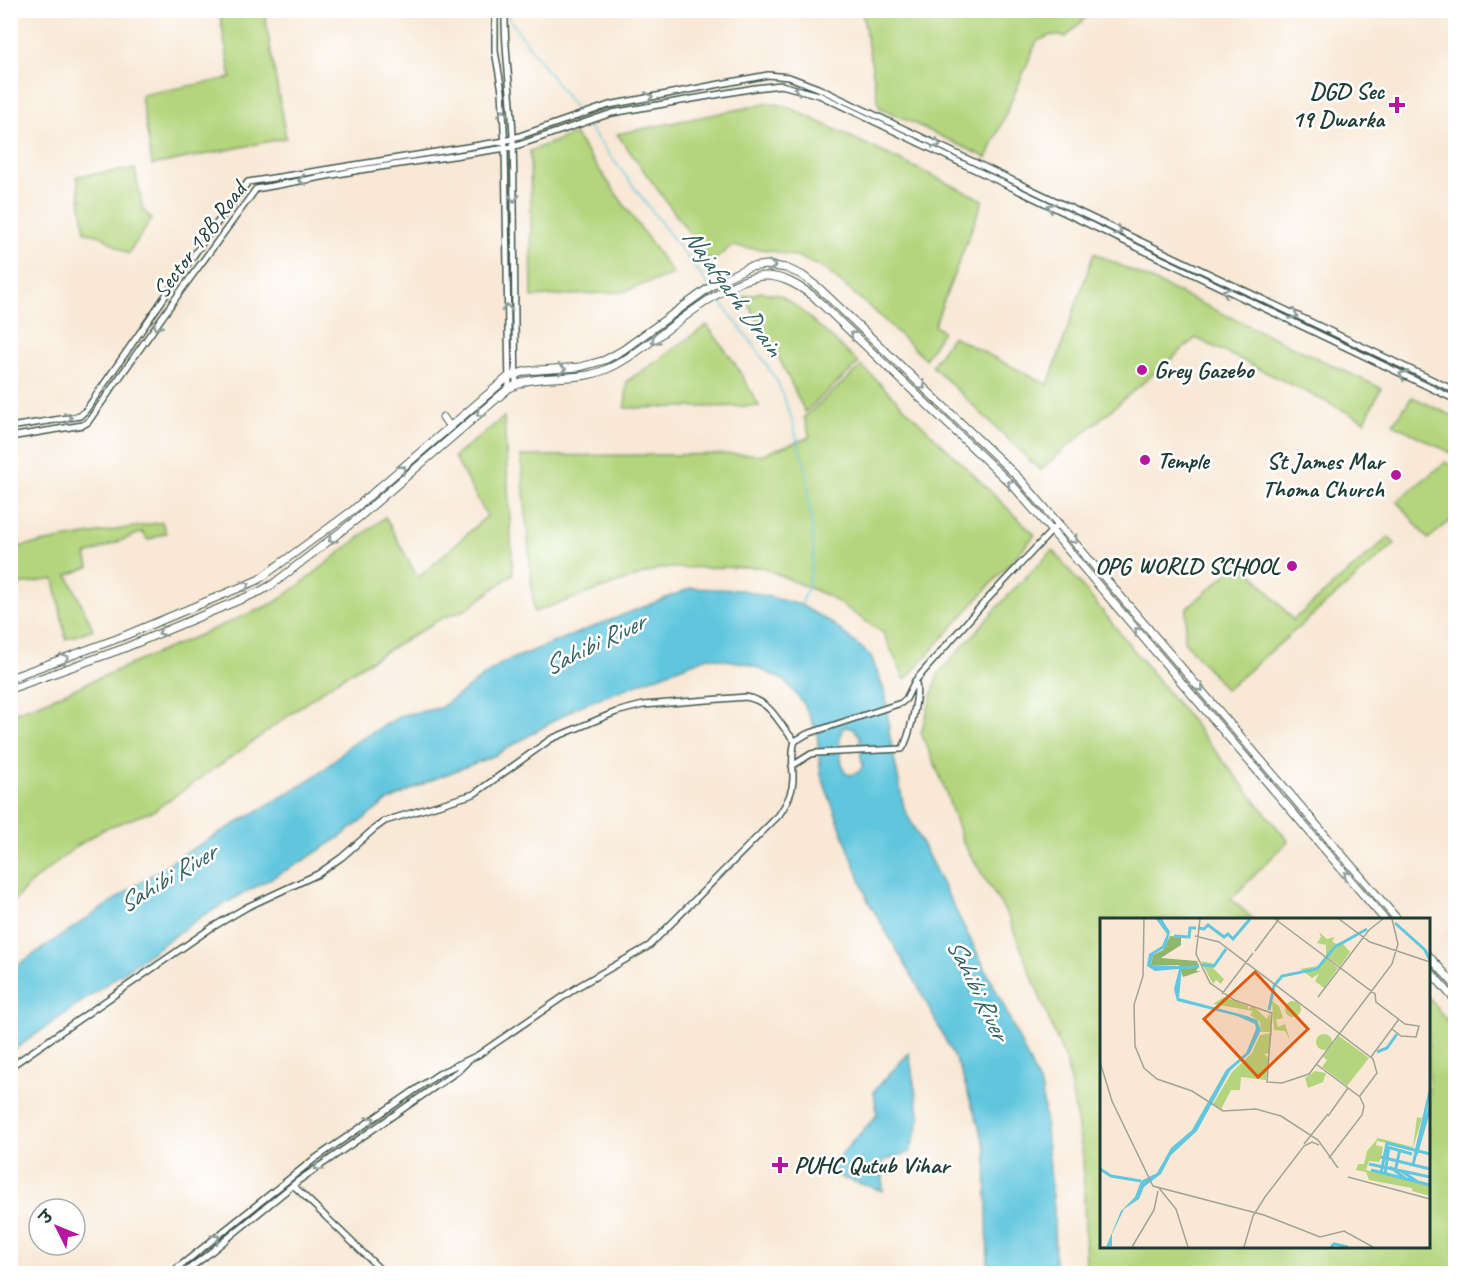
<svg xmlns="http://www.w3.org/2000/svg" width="1466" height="1284" viewBox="0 0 1466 1284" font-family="Caveat,'Playpen Sans Deva',sans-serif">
<rect width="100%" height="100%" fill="#fff"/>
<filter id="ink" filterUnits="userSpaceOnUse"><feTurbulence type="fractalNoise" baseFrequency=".0167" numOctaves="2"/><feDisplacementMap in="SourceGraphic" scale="12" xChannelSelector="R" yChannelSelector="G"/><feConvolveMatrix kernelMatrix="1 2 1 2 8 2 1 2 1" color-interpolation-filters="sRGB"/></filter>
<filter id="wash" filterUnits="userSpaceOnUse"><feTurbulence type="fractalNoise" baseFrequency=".008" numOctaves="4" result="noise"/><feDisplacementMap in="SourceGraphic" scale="24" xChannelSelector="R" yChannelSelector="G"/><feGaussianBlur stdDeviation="1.35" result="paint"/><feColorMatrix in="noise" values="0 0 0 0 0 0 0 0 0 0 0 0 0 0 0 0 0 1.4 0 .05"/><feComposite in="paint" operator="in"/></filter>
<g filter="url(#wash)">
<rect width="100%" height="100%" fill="#f8e8d5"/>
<path fill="#b4d57d" stroke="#6a8958" stroke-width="1.5" d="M248 10 264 11 286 138 152 165 141 95 231 78 220 15Z
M862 11V10L1092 11 1066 37 1052 35 1037 41 987 158 879 107Z
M770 103 786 106 983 200 934 326 943 331 925 359 879 315 826 270 799 257 767 250 731 246 711 263 617 134Z
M574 134 673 274 622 292 532 297 530 151Z
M135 169 143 210 152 219 128 254 101 236 85 232 77 176Z
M1094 253 1381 388 1365 421 1196 338 1040 470 932 366 952 336 1048 385Z
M761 292 780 295 800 309 859 363 805 412 776 352 744 297Z
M707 325 734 362 759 406 625 408 627 381 647 368Z
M862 366 1035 535 905 680 883 633 830 597 761 567 661 568 534 612 521 456 763 454 810 437 804 417Z
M1412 397 1455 417V455L1393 424Z
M504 417 513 574 467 609 442 618 336 681 240 751 153 811 104 829 77 846 32 882 11 904V714L41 703 274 603 298 586 385 517 418 578 487 516 454 457Z
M1446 462 1455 468V517L1428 539 1397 501Z
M162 522 166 533 148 540 142 532 86 555 89 567 68 575 93 629 66 639 54 579 11 586V548Z
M1389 537 1395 544 1226 690 1184 641 1187 608 1242 561 1293 620Z
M1053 550 1288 841 1231 899 1253 919 1102 920V1246H1428L1429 998 1455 1030V1273H1086L1083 1156 1067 1065 1008 916 963 843 942 781 921 733 938 674 1012 591Z"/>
<path fill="#61c6de" stroke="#408289" stroke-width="1.5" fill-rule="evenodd" d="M691 588 742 590 801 605 833 624 871 656 886 696 889 732 904 808 1000 998 1042 1090 1054 1209 1055 1273H988L986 1149 960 1069 919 988 868 901 821 775 817 733 804 704 785 681 749 664 708 657 577 707 496 755 429 781 386 802 342 836 301 862 204 915 11 1052V972L22 962 177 858 300 786 326 768 349 746 402 715 440 708 502 663ZM846 727 853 729 860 736 861 758 863 765 859 772 850 775 845 773C840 759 837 744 842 729Z
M909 1053 920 1119 910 1152 883 1161V1191L830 1174 836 1160 877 1115 874 1091Z"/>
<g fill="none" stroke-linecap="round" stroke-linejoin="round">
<path stroke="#61c6de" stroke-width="1.5" d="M507 16 579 114
M587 125 709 286
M717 297 757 350 778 383 791 417 806 470 814 552 808 586 801 605"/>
</g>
</g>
<g filter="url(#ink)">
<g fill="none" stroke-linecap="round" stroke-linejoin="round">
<defs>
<path id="minor" d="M495 10V51L502 91 505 148 509 388
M505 10C504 53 512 95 513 138 515 220 514 303 516 385
M10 427 80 416 86 410 205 239 248 182 505 141 609 105 768 75 789 77 818 88 1456 391
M10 437 83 425 88 422 180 292 256 189 360 170 513 147 612 113 755 88 781 85 819 95 1456 400
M792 766 811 754 816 753 902 749C909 739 921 691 915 681
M10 1067 211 928 247 907 318 874 342 857 374 829 385 821 474 794 551 739 616 712 643 705 746 697C773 702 777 723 795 741
M293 1185 385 1274
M170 1274 313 1160 440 1073 478 1055 579 986 649 946 779 815C786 805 793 791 793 779 793 766 791 753 795 741L807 734 901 703 906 699 915 681 982 605 1059 523
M182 1274 206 1256 298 1181 458 1071 467 1062"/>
<path id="major" d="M443 417 450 427
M10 678 119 638 258 580 353 510 508 377 526 371 580 367 605 360 623 350 717 282 749 267 767 265 786 268 802 275 819 288 1021 480 1398 920
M10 689 122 649 261 591 273 584 357 519 509 388C515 386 521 383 526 381 554 375 580 381 607 369 652 350 724 273 768 276 785 277 799 286 813 296L1015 488 1385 920
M1428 955 1456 986
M1428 969 1456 1001"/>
</defs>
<use href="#minor" stroke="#40574c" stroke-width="8"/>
<use href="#major" stroke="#40574c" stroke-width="9"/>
<use href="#minor" stroke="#fff" stroke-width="5"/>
<use href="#major" stroke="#fff" stroke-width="7"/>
</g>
<defs><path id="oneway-chevron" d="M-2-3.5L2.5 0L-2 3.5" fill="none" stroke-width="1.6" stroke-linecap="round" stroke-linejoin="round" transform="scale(1.5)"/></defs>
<g stroke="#8f9e9a">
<use href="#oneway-chevron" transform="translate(798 89) rotate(-166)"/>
<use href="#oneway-chevron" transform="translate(649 97) rotate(-11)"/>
<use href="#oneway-chevron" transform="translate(503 113) rotate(-93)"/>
<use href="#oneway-chevron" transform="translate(937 144) rotate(25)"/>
<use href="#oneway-chevron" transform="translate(302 180) rotate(170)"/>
<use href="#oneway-chevron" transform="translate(514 198) rotate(89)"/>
<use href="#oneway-chevron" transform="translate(1051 207) rotate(-154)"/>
<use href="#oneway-chevron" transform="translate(1118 231) rotate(26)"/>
<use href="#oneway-chevron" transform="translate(772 266) rotate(5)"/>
<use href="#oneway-chevron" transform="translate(1226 292) rotate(-155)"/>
<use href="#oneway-chevron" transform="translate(507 308) rotate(-91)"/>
<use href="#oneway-chevron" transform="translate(1294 315) rotate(25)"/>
<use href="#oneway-chevron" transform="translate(157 326) rotate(125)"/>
<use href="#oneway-chevron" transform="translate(854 335) rotate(-136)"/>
<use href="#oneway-chevron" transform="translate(655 340) rotate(144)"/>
<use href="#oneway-chevron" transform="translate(562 369) rotate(-4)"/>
<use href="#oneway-chevron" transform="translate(1403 375) rotate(-155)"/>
<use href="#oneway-chevron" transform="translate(922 386) rotate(44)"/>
<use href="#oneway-chevron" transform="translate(480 413) rotate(139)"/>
<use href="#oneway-chevron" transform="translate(68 418) rotate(-9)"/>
<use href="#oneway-chevron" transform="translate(402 469) rotate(-41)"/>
<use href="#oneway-chevron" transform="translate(1011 484) rotate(-135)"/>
<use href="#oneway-chevron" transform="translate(332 539) rotate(142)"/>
<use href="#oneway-chevron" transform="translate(1074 540) rotate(50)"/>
<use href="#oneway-chevron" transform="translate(246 585) rotate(-24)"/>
<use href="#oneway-chevron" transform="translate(1138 631) rotate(-130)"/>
<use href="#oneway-chevron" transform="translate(162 632) rotate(157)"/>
<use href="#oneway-chevron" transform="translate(65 658) rotate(-20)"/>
<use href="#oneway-chevron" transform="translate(1200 688) rotate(49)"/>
<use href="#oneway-chevron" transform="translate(1347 875) rotate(-131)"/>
<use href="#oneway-chevron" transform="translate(371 1120) rotate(-34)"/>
<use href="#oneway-chevron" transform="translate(318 1167) rotate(146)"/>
<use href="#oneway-chevron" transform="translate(216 1238) rotate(-39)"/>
</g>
</g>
<g fill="#b5179e" stroke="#fff" stroke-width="2">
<path d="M1394 96h6v6h6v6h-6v6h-6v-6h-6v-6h6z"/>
<circle cx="1142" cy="370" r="6"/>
<circle cx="1145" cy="460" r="6"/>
<circle cx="1396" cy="475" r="6"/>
<circle cx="1292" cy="566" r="6"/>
<path d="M777 1156h6v6h6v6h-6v6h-6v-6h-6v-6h6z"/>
</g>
<g text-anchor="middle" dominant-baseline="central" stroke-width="5" stroke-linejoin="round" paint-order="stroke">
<g font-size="24" font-weight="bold" fill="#1f3d34" stroke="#fff" text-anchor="end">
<text x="1384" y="91">DGD Sec<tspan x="1384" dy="28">19 Dwarka</tspan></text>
<text x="1154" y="370" text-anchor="start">Grey Gazebo</text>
<text x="1157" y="460" text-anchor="start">Temple</text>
<text x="1384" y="461">St James Mar<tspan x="1384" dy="28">Thoma Church</tspan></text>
<text x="1280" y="566">OPG WORLD SCHOOL</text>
<text x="794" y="1165" text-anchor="start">PUHC Qutub Vihar</text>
</g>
<g font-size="24" fill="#1f3d34" stroke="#fff">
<text transform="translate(199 240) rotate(-53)">Sector 18B Road</text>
</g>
<g font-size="26" font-style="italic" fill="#305f5e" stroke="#fff">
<text transform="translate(733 292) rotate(54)">Najafgarh Drain</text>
<text transform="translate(594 644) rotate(-26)">Sahibi River</text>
<text transform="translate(167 878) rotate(-31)">Sahibi River</text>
<text transform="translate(978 989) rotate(64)">Sahibi River</text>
</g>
</g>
<g transform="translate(1100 918)">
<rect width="330" height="330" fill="#f8e8d5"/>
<path d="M219 14 227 21 235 19 232 23 236 26 241 24 226 39V27L217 25 221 19ZM242 25 250 34 240 48 227 39ZM225 39 238 50 224 70 215 63 219 56 212 60 200 51 218 48ZM101 43 115 46 113 50 124 61 121 66 116 62 113 66ZM124 79 148 88V91L153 88 167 101 170 94 172 114H161L160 104 150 97 153 93 113 86ZM185 91a8 8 0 1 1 16 0a8 8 0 1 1-16 0ZM172 83 179 88 183 100 176 102 178 109 185 106 190 122 185 113 174 112ZM172 115 169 135 164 136 169 140 166 162 141 159 140 172H131L121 191 113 186 132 154 152 135 160 117ZM216 124a8 8 0 1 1 16 0a8 8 0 1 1-16 0ZM239 118 269 140 247 168 222 149 227 142 223 139ZM215 153 226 155 223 164 208 170 205 160ZM317 199 322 200 313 230 277 223 276 227 283 229 281 240 279 244 269 243 266 252 330 268V278L312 273V270L269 262 266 254 256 252 258 246H264L267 233 278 220 313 229Z" fill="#b4d57d"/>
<path d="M70 18 81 19V27L61 40 97 43 99 48 96 53H101L83 59 79 47H51L53 37 63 32Z" fill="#8fb66c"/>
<path d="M56 1H62L70 14 66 29 53 37 51 47 82 48 79 80 147 98 157 102 161 112 150 135 130 153 97 213 71 237 61 256 44 269 39 281 24 291 12 316V328L6 329 21 293 35 279 41 263 57 255 71 230 92 212 126 152 146 135 156 111 155 106 137 98 77 83 74 71 79 51 55 53 47 48 49 36 62 28 67 16Z" fill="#61c6de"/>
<path fill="none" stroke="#61c6de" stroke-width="3" d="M295 5 325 32 330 42M98 10 104 11 108 7 124 19 128 16 133 21 150 1M74 18 89 19 90 10H96M102 47 114 48 126 31M81 50 99 48M169 92 174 68 182 58 217 51 235 29 267 11M277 134 287 130 297 116M287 229 312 236M316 237 330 189M281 239 330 251M269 246 330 259M313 247 330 173M290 249 306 261M0 251 11 258 41 263M271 252 330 267M301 253 318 264M295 254 300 231M281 255 287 225 330 236M285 256 289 228M231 329 234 326 248 329"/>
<path fill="none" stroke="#a1a495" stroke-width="1.5" d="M44 1 43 58 34 87 35 128 44 150 57 161 92 173 123 193 156 191 181 198 218 222 238 250M100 1 96 36 110 65 134 82 172 95 167 164 182 165 209 156 292 46 298 26 292 1M175 1 275 76 276 84 305 106 319 108 316 119 301 118 292 111M239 1 270 24 330 44M95 18 119 24 273 141 277 155 259 179M155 33 179 1M122 76 153 35M218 79 269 12 283 1M271 139 299 101M0 144 12 183 53 268 164 297 220 319 244 313 273 329M216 146 260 179 264 188 262 197 229 240M228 198 248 170M204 226 228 196M248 259 330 281M59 270 76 291 88 329M32 329 54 292 58 273M144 329 153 298 165 279 204 228 212 224 219 227"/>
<path fill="#de580e" fill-opacity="0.15" stroke="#de580e" stroke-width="3" d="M155 54 208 111 158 159 104 101Z"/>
<rect width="330" height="330" fill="none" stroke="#1f3d34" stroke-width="3"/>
</g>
<rect width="1466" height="1284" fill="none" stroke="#fff" stroke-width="36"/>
<g transform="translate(57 1227) rotate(313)"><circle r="28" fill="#ffffff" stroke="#a5b1ae" stroke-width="1.5"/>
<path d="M0-4.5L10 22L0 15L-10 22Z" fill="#b5179e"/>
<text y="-9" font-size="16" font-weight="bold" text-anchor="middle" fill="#1f3d34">उ</text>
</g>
</svg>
